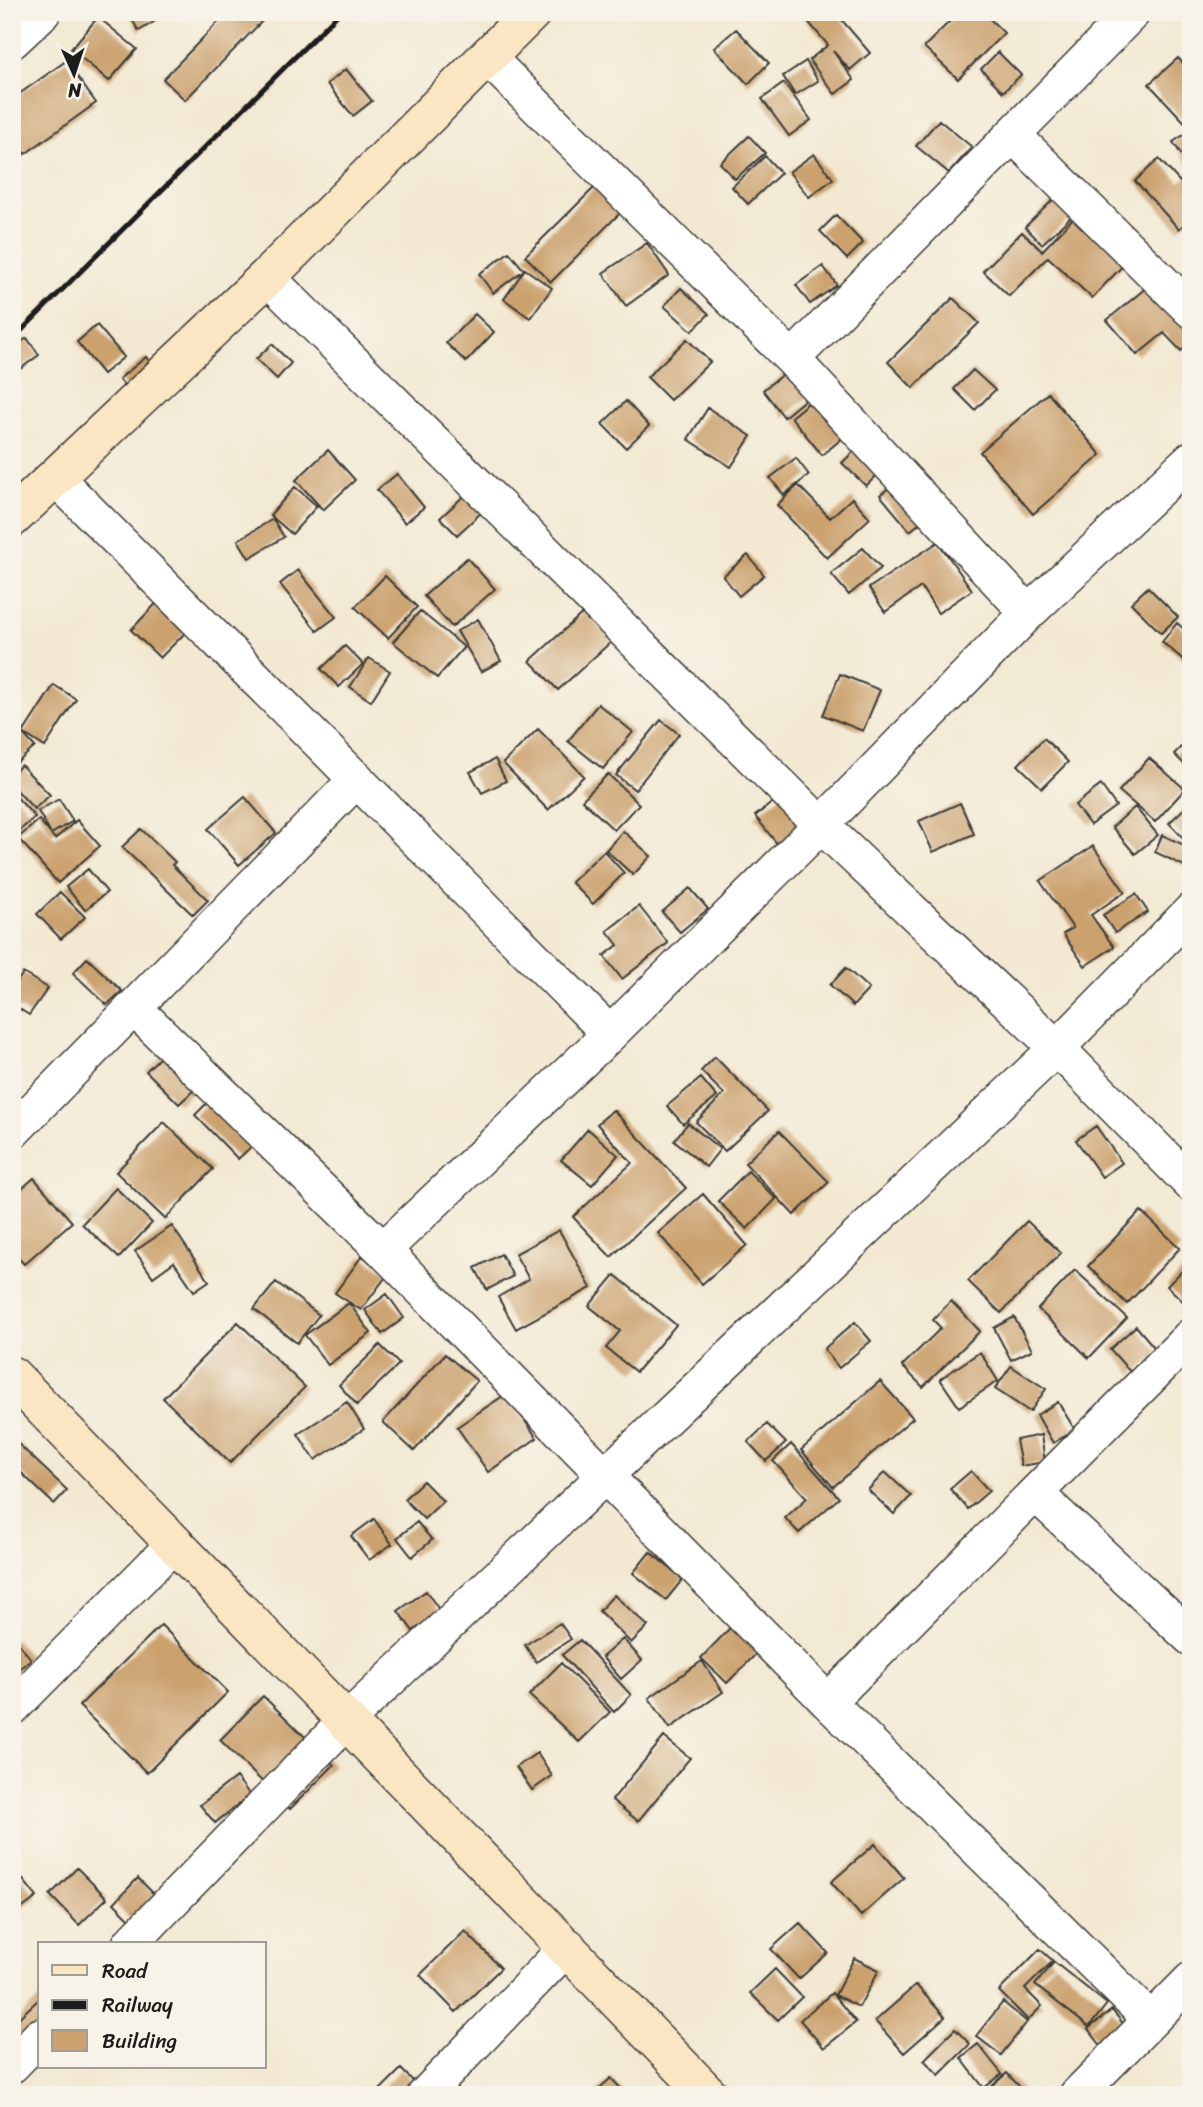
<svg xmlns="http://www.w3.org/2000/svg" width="1203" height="2107" viewBox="0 0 1203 2107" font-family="Sriracha,sans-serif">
<rect width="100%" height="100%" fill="#f7f3e8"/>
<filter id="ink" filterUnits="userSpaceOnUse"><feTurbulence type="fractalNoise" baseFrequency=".0143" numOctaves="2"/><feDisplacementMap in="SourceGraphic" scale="14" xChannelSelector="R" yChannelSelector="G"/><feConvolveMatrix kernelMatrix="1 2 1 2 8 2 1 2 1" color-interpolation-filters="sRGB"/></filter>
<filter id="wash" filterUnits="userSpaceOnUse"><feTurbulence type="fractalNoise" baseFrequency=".00686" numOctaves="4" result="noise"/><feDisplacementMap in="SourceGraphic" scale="28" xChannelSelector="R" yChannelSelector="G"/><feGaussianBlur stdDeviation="1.57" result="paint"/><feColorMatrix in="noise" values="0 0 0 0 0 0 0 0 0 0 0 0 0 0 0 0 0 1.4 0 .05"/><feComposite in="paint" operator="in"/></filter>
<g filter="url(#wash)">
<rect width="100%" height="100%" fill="#f3e9d3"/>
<g id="blocks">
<path fill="#cba16e" d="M127 12H170L139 31Z
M228 12H271L185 100 163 79Z
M800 12H835L870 53 850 70 833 51 854 80 835 94 809 60 828 45Z
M959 12H983L1004 33 958 79 924 47Z
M98 17 137 49 109 81 71 49Z
M736 29 769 63 748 84 714 48Z
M998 52 1021 75 1003 92 981 69Z
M1178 58 1191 72V129L1149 84Z
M66 61 96 103 25 154 21 148 12 155V99Z
M806 61 818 81 795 95 783 76Z
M346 69 372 101 353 116 327 84Z
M784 83 811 120 789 136 762 99Z
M939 120 972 147 949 173 916 146Z
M1191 130V169L1173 142Z
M749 136 765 153 735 179 720 163Z
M814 154 833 179 809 197 789 172Z
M765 156 781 173 748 204 732 187Z
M1159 159 1180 182 1191 172V218L1179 229 1135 181Z
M603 179 629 204 551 282 525 256Z
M1058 195 1075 213 1042 244 1025 227Z
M1080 211 1130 258 1092 298 1048 257 1009 296 983 271 1022 232 1042 251Z
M836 215 863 243 847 259 820 231Z
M647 243 669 275 626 306 603 273Z
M509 252 524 270 493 293 479 274Z
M823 266 837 285 810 304 796 285Z
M525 269 552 288 530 318 504 299Z
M1152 283 1191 328V343L1181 351 1164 333 1137 355 1107 320Z
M681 288 709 314 692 331 664 306Z
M953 298 979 323 913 388 888 362Z
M475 314 494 332 466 362 446 343Z
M97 325 124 357 103 374 77 342Z
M27 338 39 355 12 375V348Z
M687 339 710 362 670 400 647 377Z
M272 344 291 363 277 379 256 359Z
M146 357 163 378 136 400 119 379Z
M793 366 814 392 784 417 763 390Z
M973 370 995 390 975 410 954 389Z
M1048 393 1101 455 1033 514 980 452Z
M819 394 850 432 822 455 791 417Z
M626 401 649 426 626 448 602 424Z
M708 408 751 436 731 467 688 439Z
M863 442 887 465 866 486 842 463Z
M328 450 355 480 323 510 296 480Z
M796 458 809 475 784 495 770 478Z
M397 474 424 507 405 523 377 490Z
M901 478 931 514 910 531 880 495Z
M798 485 830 518 852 498 870 518 827 558 777 505Z
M295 487 317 506 292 534 270 515Z
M467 493 483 511 457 535 440 518Z
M273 519 284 537 249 558 238 540Z
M938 542 972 590 938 613 921 587 885 612 869 588Z
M863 548 881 568 849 595 831 574Z
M748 555 764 575 739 596 723 576Z
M467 558 495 589 452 627 424 596Z
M298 570 336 617 317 631 280 584Z
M385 576 417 607 388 638 355 607Z
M1148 587 1178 617 1161 633 1131 603Z
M166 593 196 622 160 658 131 630Z
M420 611 464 647 437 678 393 642Z
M585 611 612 641 558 690 530 661Z
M478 619 501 661 481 672 457 631Z
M1177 623 1191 635V666L1162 642Z
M345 646 363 664 339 687 321 669Z
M369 658 390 671 371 701 350 687Z
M840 674 880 690 863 731 823 715Z
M54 685 76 699 45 747 23 733Z
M598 704 633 732 603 769 568 741Z
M661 720 679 734 635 790 616 775Z
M16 726 35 747 12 767V729Z
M538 729 584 776 548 810 503 763Z
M1191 737V771L1174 754Z
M1044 738 1068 762 1042 788 1018 765Z
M1149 758 1185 789 1155 822 1119 791Z
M495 759 506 781 482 793 470 772Z
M21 765 50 795 34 809 12 785V774Z
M608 774 639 804 614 830 582 800Z
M1101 785 1116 806 1090 825 1075 805Z
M790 789 821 827 786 855 755 816Z
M12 792 35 817 12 837Z
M245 797 276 833 239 865 208 829Z
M59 799 73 821 51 834 38 811Z
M1191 802V846L1169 823Z
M960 803 974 834 933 852 919 821Z
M1135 807 1158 835 1135 854 1112 827Z
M39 820 55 839 77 820 100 846 58 883 18 838Z
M141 829 175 862 172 865 208 900 193 915 122 847Z
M623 831 651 856 633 875 606 850Z
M1162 835 1191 848 1184 866 1155 852Z
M1093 846 1125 892 1091 915 1114 947 1085 966 1063 934 1073 928 1040 881Z
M604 851 624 873 593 904 571 882Z
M88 869 107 892 85 910 66 887Z
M690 888 708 909 680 932 662 912Z
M60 892 85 917 61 939 37 914Z
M1136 894 1148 912 1115 933 1103 915Z
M639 906 668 943 622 979 604 956 618 945 607 931Z
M87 958 122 991 107 1005 73 973Z
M846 968 869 989 853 1006 830 985Z
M23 973 48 988 29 1015 12 1004V989Z
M164 1053 197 1087 179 1104 146 1071Z
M715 1057 768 1111 725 1151 696 1122 724 1094 701 1071Z
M701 1078 717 1097 683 1124 667 1106Z
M212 1098 255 1143 238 1159 195 1115Z
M613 1110 686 1188 611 1257 573 1217 632 1163 597 1124Z
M164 1122 213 1169 165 1219 116 1172Z
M688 1123 720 1149 706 1167 674 1140Z
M1096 1126 1122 1163 1102 1177 1076 1140Z
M588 1129 618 1155 592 1185 561 1160Z
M779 1131 829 1182 794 1215 745 1163Z
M748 1171 776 1199 747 1229 718 1201Z
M34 1178 72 1222 24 1264 12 1251V1197Z
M116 1188 152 1223 119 1258 82 1224Z
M703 1194 747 1245 702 1284 658 1233Z
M1141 1211 1180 1248 1127 1304 1088 1266Z
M1027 1221 1061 1253 1001 1313 968 1281Z
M172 1226 209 1281 194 1291 174 1262 153 1277 135 1251Z
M559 1230 591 1288 516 1329 498 1297 529 1279 515 1254Z
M501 1254 513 1276 487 1290 475 1268Z
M362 1256 388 1274 361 1310 335 1293Z
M1191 1262V1309L1167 1286Z
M1075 1270 1127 1318 1089 1358 1038 1309Z
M615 1275 676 1325 636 1372 606 1348 620 1331 589 1306Z
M276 1282 319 1315 297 1343 254 1309Z
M387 1294 404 1318 382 1334 365 1310Z
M951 1301 980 1331 923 1387 902 1366 941 1328 933 1320Z
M349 1303 371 1333 328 1365 305 1335Z
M1014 1317 1032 1350 1011 1360 994 1328Z
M238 1322 305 1387 230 1463 163 1398Z
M855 1322 871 1341 839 1368 824 1349Z
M1136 1326 1159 1353 1133 1375 1110 1349Z
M380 1345 399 1364 357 1405 339 1385Z
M980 1352 998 1381 959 1407 940 1379Z
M445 1354 477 1381 414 1451 383 1422Z
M1011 1366 1046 1389 1030 1412 995 1389Z
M880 1381 913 1418 833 1487 801 1450Z
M506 1394 537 1438 488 1472 457 1427Z
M347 1402 364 1429 315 1460 298 1434Z
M1058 1402 1075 1430 1053 1443 1037 1415Z
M767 1424 786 1443 766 1461 748 1442Z
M1041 1435 1045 1462 1021 1466 1016 1440Z
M12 1438 67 1490 54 1504 12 1464Z
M791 1444 839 1498 799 1533 785 1518 807 1498 773 1461Z
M971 1471 989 1491 968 1509 950 1489Z
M885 1472 911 1496 894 1514 868 1490Z
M423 1481 443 1501 424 1519 404 1499Z
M374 1519 392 1544 369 1560 351 1536Z
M417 1522 432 1540 412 1557 397 1538Z
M650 1552 683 1579 666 1600 633 1573Z
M426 1591 440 1611 413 1631 398 1611Z
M614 1595 648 1626 631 1643 599 1611Z
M560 1623 571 1639 536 1662 525 1645Z
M161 1625 228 1692 147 1773 79 1706Z
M731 1627 758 1652 727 1683 701 1658Z
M15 1639 31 1659 12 1675V1641Z
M623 1639 642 1660 621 1679 602 1657Z
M580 1640 631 1695 614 1712 562 1655Z
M702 1661 723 1692 670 1728 649 1698Z
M561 1663 610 1712 579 1742 529 1695Z
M263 1696 334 1765 290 1809 220 1740Z
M664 1737 690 1758 638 1821 612 1800Z
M537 1753 552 1776 532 1790 516 1767Z
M236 1777 250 1795 215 1823 200 1805Z
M875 1844 904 1878 861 1916 831 1882Z
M12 1866 37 1897 12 1916Z
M77 1868 107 1898 79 1925 50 1895Z
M138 1878 171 1911 147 1936 114 1903Z
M800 1923 828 1953 799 1979 771 1949Z
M465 1931 501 1968 456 2012 420 1975Z
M1040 1949 1053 1961 1025 1989 1042 2006 1028 2020 999 1991Z
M854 1958 879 1970 859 2007 835 1995Z
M1054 1962 1107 2004 1089 2027 1035 1985Z
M775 1969 802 1997 778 2020 750 1993Z
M916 1985 945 2017 904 2053 875 2021Z
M832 1993 856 2022 824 2048 800 2020Z
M40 1998V2029L23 2045 12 2034V2024Z
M1003 2002 1027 2022 1001 2055 976 2036Z
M1112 2010 1131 2033 1107 2053 1088 2029Z
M955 2029 970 2044 939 2075 924 2060Z
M978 2044 1002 2074 984 2088 961 2058Z
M401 2069 418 2086 409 2095H375Z
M1007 2073 1027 2095H995L990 2088Z
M611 2078 627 2095H592Z"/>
</g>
</g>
<g filter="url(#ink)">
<use href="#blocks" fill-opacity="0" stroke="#3c3b37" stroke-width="2"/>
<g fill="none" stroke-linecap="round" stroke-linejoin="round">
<defs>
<path id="street" d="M12 41 43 12
M487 57 792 359 1028 613
M1013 135 1191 310
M267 277 821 825 1057 1048 1191 1184
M792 359 1133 12
M56 478 610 1034
M135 1009 383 1250 828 1702 1151 2020
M12 1132 357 779
M383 1250 610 1034 821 825 1028 613 1191 459
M1036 1494 1191 1638
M828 1702 1191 1336
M12 1708 175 1543
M130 1944 347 1720 1057 1048 1191 911
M12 2065 40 2036
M425 2095 568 1946
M1077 2095 1191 1980"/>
<path id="secondary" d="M12 518 267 277 532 12
M12 1376 709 2095"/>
</defs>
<use href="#street" stroke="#3c3b37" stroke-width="38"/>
<use href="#secondary" stroke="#3c3b37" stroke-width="41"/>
<use href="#street" stroke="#fff" stroke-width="35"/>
<use href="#secondary" stroke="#fbe6c4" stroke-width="38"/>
<path stroke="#1c1c1c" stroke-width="5" d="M12 340 340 12"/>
</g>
</g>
<rect width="1203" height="2107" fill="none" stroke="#f7f3e8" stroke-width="42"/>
<rect x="38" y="1942" width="228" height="126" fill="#f7f3e8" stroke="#9f9d96" stroke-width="2"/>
<rect x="52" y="1965" width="35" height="10" fill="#fbe6c4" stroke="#9f9d96" stroke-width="2"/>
<text x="102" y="1978" font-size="21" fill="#1c1c1c">Road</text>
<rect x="52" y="2000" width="35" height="10" fill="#1c1c1c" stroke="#9f9d96" stroke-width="2"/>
<text x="102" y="2012" font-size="21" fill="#1c1c1c">Railway</text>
<rect x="52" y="2030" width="35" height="21" fill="#cba16e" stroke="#9f9d96" stroke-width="2"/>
<text x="102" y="2048" font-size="21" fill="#1c1c1c">Building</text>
<g transform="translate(74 74) rotate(177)" stroke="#f7f3e8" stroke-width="5" paint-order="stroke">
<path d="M0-5L12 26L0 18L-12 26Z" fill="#1c1c1c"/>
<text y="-10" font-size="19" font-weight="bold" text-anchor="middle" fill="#1c1c1c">N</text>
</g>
</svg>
